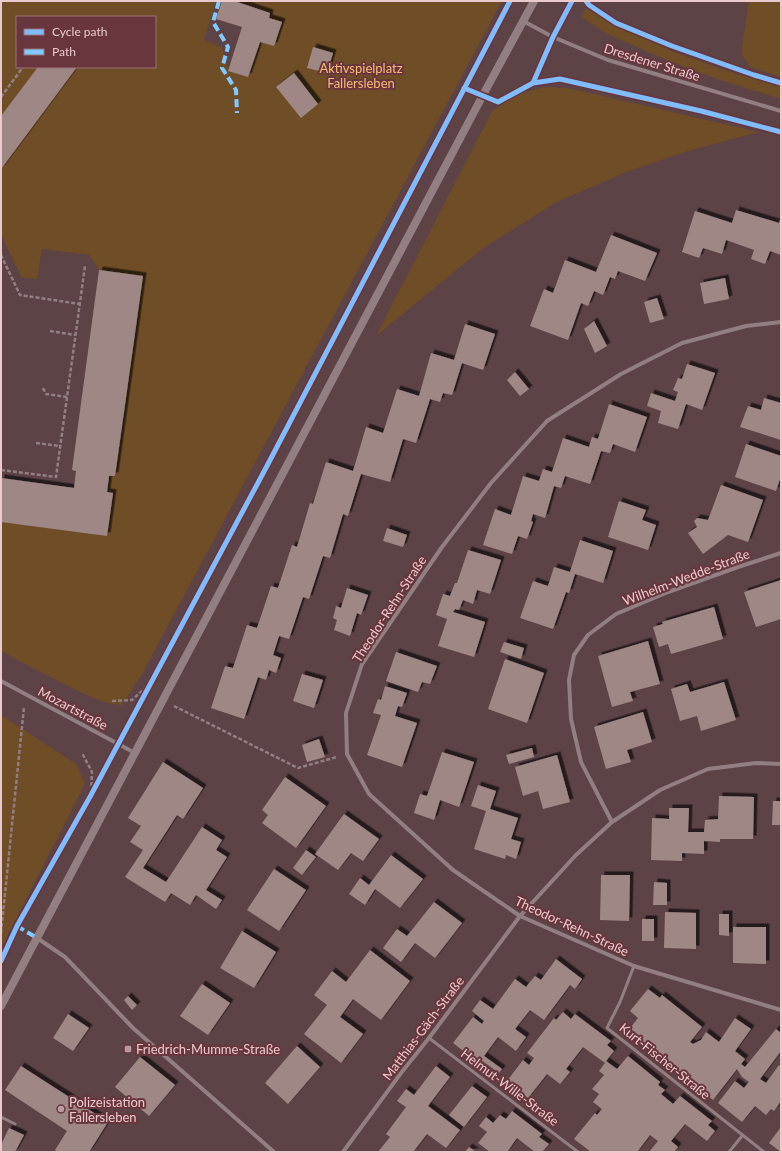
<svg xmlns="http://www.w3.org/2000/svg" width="782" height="1153" viewBox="0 0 782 1153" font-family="Lato,sans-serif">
<defs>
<filter id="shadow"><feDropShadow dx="3.5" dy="-3.5" stdDeviation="0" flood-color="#0009"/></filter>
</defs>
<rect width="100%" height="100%" fill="#5d4246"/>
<path fill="#6f4d27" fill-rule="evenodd" d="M1 1H216L204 40 222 47 228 70 242 27 216 19 222 1H502L142 674 122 705C103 705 87 695 70 687 47 675 24 664 1 651V522L107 492 109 476H115L143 276 99 270 89 255 42 249 37 279 22 278 1 235ZM17 17H155V67H17Z
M749 1H781V77L750 67 741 53Z
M586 8 609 23 674 52 724 70 781 87V99L720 80 671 62 605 33 582 17Z
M544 87 568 88 759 132 688 151 626 172 555 203 482 249 376 336 492 111 516 95Z
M1 715 76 764 85 784 1 948Z"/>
<path fill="#9f8786" filter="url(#shadow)" d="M222 1H234L270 13 269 18 282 22 274 46 260 42 248 77 228 71 242 27 216 19Z
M313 47 333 53 327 73 307 68Z
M38 67H77L1 169V116Z
M294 73 318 104 301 118 276 87Z
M736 210 779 223 781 217V255L770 251 765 264 751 259 754 250 726 240 722 254 703 248 699 258 682 252 695 211 732 223Z
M611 235 657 253 645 281 618 271 615 279 610 277 603 295 594 291 588 306 581 303 568 340 530 326 544 289 553 293 565 260 596 272Z
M99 270 143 276 115 476H109L107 492 113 493 107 536 1 522V478L74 488 76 471 72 470Z
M725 278 729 299 704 304 700 283Z
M657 298 664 319 650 323 644 302Z
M594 321 607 346 595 353 584 329Z
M465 324 495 334 483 370 462 363 452 395 443 393 440 402 430 399 416 443 403 439 390 482 361 474 348 516 343 514 330 558 323 556 309 599 303 597 289 639 279 636 273 655 281 658 276 673 269 670 266 680 258 677 244 719 211 708 225 666 233 668 247 625 257 628 271 586 278 588 292 545 297 547 310 503 313 504 326 462 353 471 366 427 383 433 397 389 419 396 431 353 454 360Z
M687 364 715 373 702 410 686 404 678 429 658 423 661 411 647 406 651 393 675 401 678 392 673 390 678 378 682 379Z
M515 372 529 389 520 396 507 380Z
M764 398 781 403V440L740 427 748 406 761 410Z
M609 404 647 417 635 452 613 444 610 453 601 451 590 484 565 476 561 488 554 486 545 518 533 514 531 521 533 522 527 539 518 536 512 554 483 545 495 509 511 515 523 476 539 481 543 469 552 472 563 438 589 447 592 437 598 439Z
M746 444 781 456V476L776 491 735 477Z
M721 485 763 500 748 542 728 535 703 554 688 533 697 527 694 521 697 518 708 520Z
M619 501 646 510 642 520 656 525 648 550 608 537Z
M387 528 407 535 403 547 383 541Z
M580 540 613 551 603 583 575 574 569 593 566 592 553 629 520 618 533 581 548 586 554 567 570 572Z
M468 550 501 560 490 594 477 590 473 604 463 600 459 610 455 609 453 612 485 622 474 657 438 646 447 619 436 615 443 594 450 596 455 583H457Z
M781 580V619L756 627 744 592Z
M347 588 368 595 361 615 357 613 350 636 334 630 337 620 333 618 336 606 341 608Z
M714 607 723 639 671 654 668 644 659 647 653 627 663 624 662 622Z
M648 641 660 684 630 692 633 701 612 707 598 656Z
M504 642 524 648 521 659 500 652Z
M396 652 437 666 430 684 422 682 418 692 386 681Z
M505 659 544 673 527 723 488 709Z
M302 674 323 680 314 708 293 701Z
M724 682 736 720 701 731 697 716 680 721 671 689 687 684 690 692Z
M385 686 407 693 402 707 398 706 395 716 417 723 402 767 367 755 381 715 373 713 378 699 381 700Z
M643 712 652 742 627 750 631 762 606 769 594 727Z
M319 739 325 757 307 762 302 745Z
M532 748 534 757 509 764 506 755Z
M442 752 474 762 459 807 440 800 434 820 414 813 420 794 427 796Z
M557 755 570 802 543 809 538 791 523 796 515 767Z
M163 762 203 788 183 819 177 815 143 868 166 882 202 827 222 840 216 850 227 857 206 890 222 900 216 909 196 895 190 905 171 893 165 902 125 877 143 850 130 842 141 826 128 818Z
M285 777 326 806 296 848 262 823 268 815 262 810Z
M478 785 496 791 490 809 518 818 511 839 521 842 516 859 506 855 505 859 474 849 486 811 471 806Z
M719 796 754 797 753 839H720V842L704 841V854L682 853V861L651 860 652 818 669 819V808H689L688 832H704L705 820 718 819Z
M773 801H781V825H772Z
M344 814 379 839 363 861 351 853 338 870 315 854Z
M306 850 316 857 302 875 293 868Z
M391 855 423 879 400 908 375 889 365 905 349 894 360 878 369 885Z
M274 869 306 890 279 931 247 910Z
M601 875H630L629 921 600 920Z
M654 882 667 883V905H653Z
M434 902 462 923 435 958 415 943 401 962 383 948 397 929 407 936Z
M665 912 696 913V949L664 948Z
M719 914H729V936L719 935Z
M642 919H654V941H642Z
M733 927H766V964L733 963Z
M242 931 276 952 254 988 220 968Z
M370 950 410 981 381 1020 353 999 340 1017 363 1034 341 1063 304 1034 327 1005 314 995 332 971 346 982Z
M556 959 582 979 575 989 570 985 544 1020 530 1010 515 1029 526 1037 516 1051 498 1037 484 1056 502 1069 499 1073 481 1060 479 1063 453 1043 473 1017 482 1024 484 1021 472 1011 480 1000 493 1009 515 979 526 987 535 976 541 980Z
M202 984 230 1003 208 1035 180 1016Z
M648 989 660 998 662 995 702 1027 690 1042 693 1044 701 1040 706 1032 719 1042 735 1018 751 1029 735 1051 745 1059 741 1064 745 1067 776 1029 781 1033V1051L760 1079 766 1083 779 1065 781 1067V1101L774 1111 771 1109 766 1115 755 1106 742 1122 718 1103 735 1081 744 1088 749 1082 742 1077 737 1069 713 1100 676 1072 679 1070 672 1064 669 1067 627 1032 638 1018 630 1011Z
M128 996 137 1005 132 1010 124 1000Z
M563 1012 571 1019 575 1014 611 1041 607 1045 614 1051 606 1061 617 1069 628 1056 660 1082 658 1085 665 1090 661 1094 673 1104 680 1096 712 1121 708 1125 715 1131 707 1141 685 1124 671 1141 678 1147 674 1152H649L658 1141 650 1135 637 1152H591L574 1139 595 1113 597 1115 602 1109 593 1102 599 1094 592 1089 604 1075 599 1071 605 1063 583 1047 566 1069 570 1072 560 1084 547 1074 528 1098 507 1081 523 1060 529 1065 534 1058 527 1053 554 1018 556 1020Z
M68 1014 89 1028 73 1051 53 1038Z
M297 1046 320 1067 288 1104 265 1083Z
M140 1057 175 1085 149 1116 115 1087Z
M21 1066 108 1122 89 1152H58L55 1150 67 1131 5 1090Z
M436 1066 450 1077 428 1106 460 1130 446 1148 427 1134 413 1152H378L390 1137 386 1134 406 1107 397 1101 406 1089 414 1095Z
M472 1086 487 1097 464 1127 449 1115Z
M512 1111 542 1134 539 1137 549 1144 542 1152H535L517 1138 507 1152H490L478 1143 487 1132 479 1126 486 1117 493 1123 500 1115 506 1119Z
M781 1127V1152L769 1143Z
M9 1128 24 1135 15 1152H1V1145Z
M469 1147 476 1152H465Z"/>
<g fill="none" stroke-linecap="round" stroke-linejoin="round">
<path stroke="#937f82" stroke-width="2.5" stroke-dasharray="4 2" stroke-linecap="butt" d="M1 97 23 67
M1 255 20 295 80 304
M50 331 75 335
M43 388 46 394 67 397
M36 443 60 446
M1 470 56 477 85 266
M112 701 132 700 151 683 268 464 510 1
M174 706 298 768 337 757
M1 933 24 707
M1 961 17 926 91 795 92 772 82 753"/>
<path stroke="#937e81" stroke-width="3" d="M634 966 620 1002 607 1028 764 1152
M429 1038 578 1152
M1 1117 15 1124
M729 1152 742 1136"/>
<path stroke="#937e81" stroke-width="4" d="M523 21 553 37 608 60 781 111
M781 322 746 326 682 343 621 374 547 421 491 483 442 547 362 664 346 713 347 754 369 794 453 870 520 916 634 966 781 1010
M1 681 135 753
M612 822 581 762 571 719 569 680 574 655 588 635 616 614 668 592 738 567 781 553
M37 938 65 957 133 1028 274 1152
M343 1152 401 1073 429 1038 520 916 576 855 612 822 660 790 708 769 756 763 781 764"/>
<path stroke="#937e81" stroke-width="8" d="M1 1006 483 95 534 1"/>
<path stroke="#80caff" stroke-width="4" stroke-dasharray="8 4" stroke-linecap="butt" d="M219 1 213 22 228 47 222 68 236 90 237 113
M17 926 37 938"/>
<defs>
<path id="cycleway" d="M586 1 589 5 616 23 672 46 754 75 781 83
M533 83 553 37 572 1
M464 88 498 102 533 83 560 79 701 111 781 132
M1 961 17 926 91 795 268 464 510 1"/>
</defs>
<use href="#cycleway" stroke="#69363e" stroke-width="8"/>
<use href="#cycleway" stroke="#80bcff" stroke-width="5"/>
</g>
<g fill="#b99a9e" stroke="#69363e" stroke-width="1.5">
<rect x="124" y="1045" width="8" height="8" rx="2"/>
<circle cx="61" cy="1109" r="4"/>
</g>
<g text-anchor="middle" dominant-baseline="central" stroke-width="4" stroke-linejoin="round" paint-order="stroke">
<g font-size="13" fill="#eacacd" stroke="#69363e">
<text transform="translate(652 62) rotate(17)">Dresdener Straße</text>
<text transform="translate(686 577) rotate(-21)">Wilhelm-Wedde-Straße</text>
<text transform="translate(389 609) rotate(-57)">Theodor-Rehn-Straße</text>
<text transform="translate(73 708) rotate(28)">Mozartstraße</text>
<text transform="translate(572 926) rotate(25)">Theodor-Rehn-Straße</text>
<text transform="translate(423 1028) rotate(-53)">Matthias-Gäch-Straße</text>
<text transform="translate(665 1061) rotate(39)">Kurt-Fischer-Straße</text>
<text transform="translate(510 1087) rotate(37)">Helmut-Wille-Straße</text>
</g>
<g font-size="13" fill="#f9bc70" stroke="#69363e">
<text x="361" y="68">Aktivspielplatz<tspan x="361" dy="15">Fallersleben</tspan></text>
</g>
<g font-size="13" fill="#eacacd" stroke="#69363e" text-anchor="start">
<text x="136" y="1049">Friedrich-Mumme-Straße</text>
<text x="69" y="1102">Polizeistation<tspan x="69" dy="15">Fallersleben</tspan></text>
</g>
</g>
<rect width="782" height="1153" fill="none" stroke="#eacacd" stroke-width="4"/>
<rect x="16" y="16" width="140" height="52" fill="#69363e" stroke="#9d7177"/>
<rect x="24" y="29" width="20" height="6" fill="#80bcff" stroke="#9d7177"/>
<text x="52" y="36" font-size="12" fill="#eacacd">Cycle path</text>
<rect x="24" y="49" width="20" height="6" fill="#80caff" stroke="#9d7177"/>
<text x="52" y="56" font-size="12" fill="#eacacd">Path</text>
</svg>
